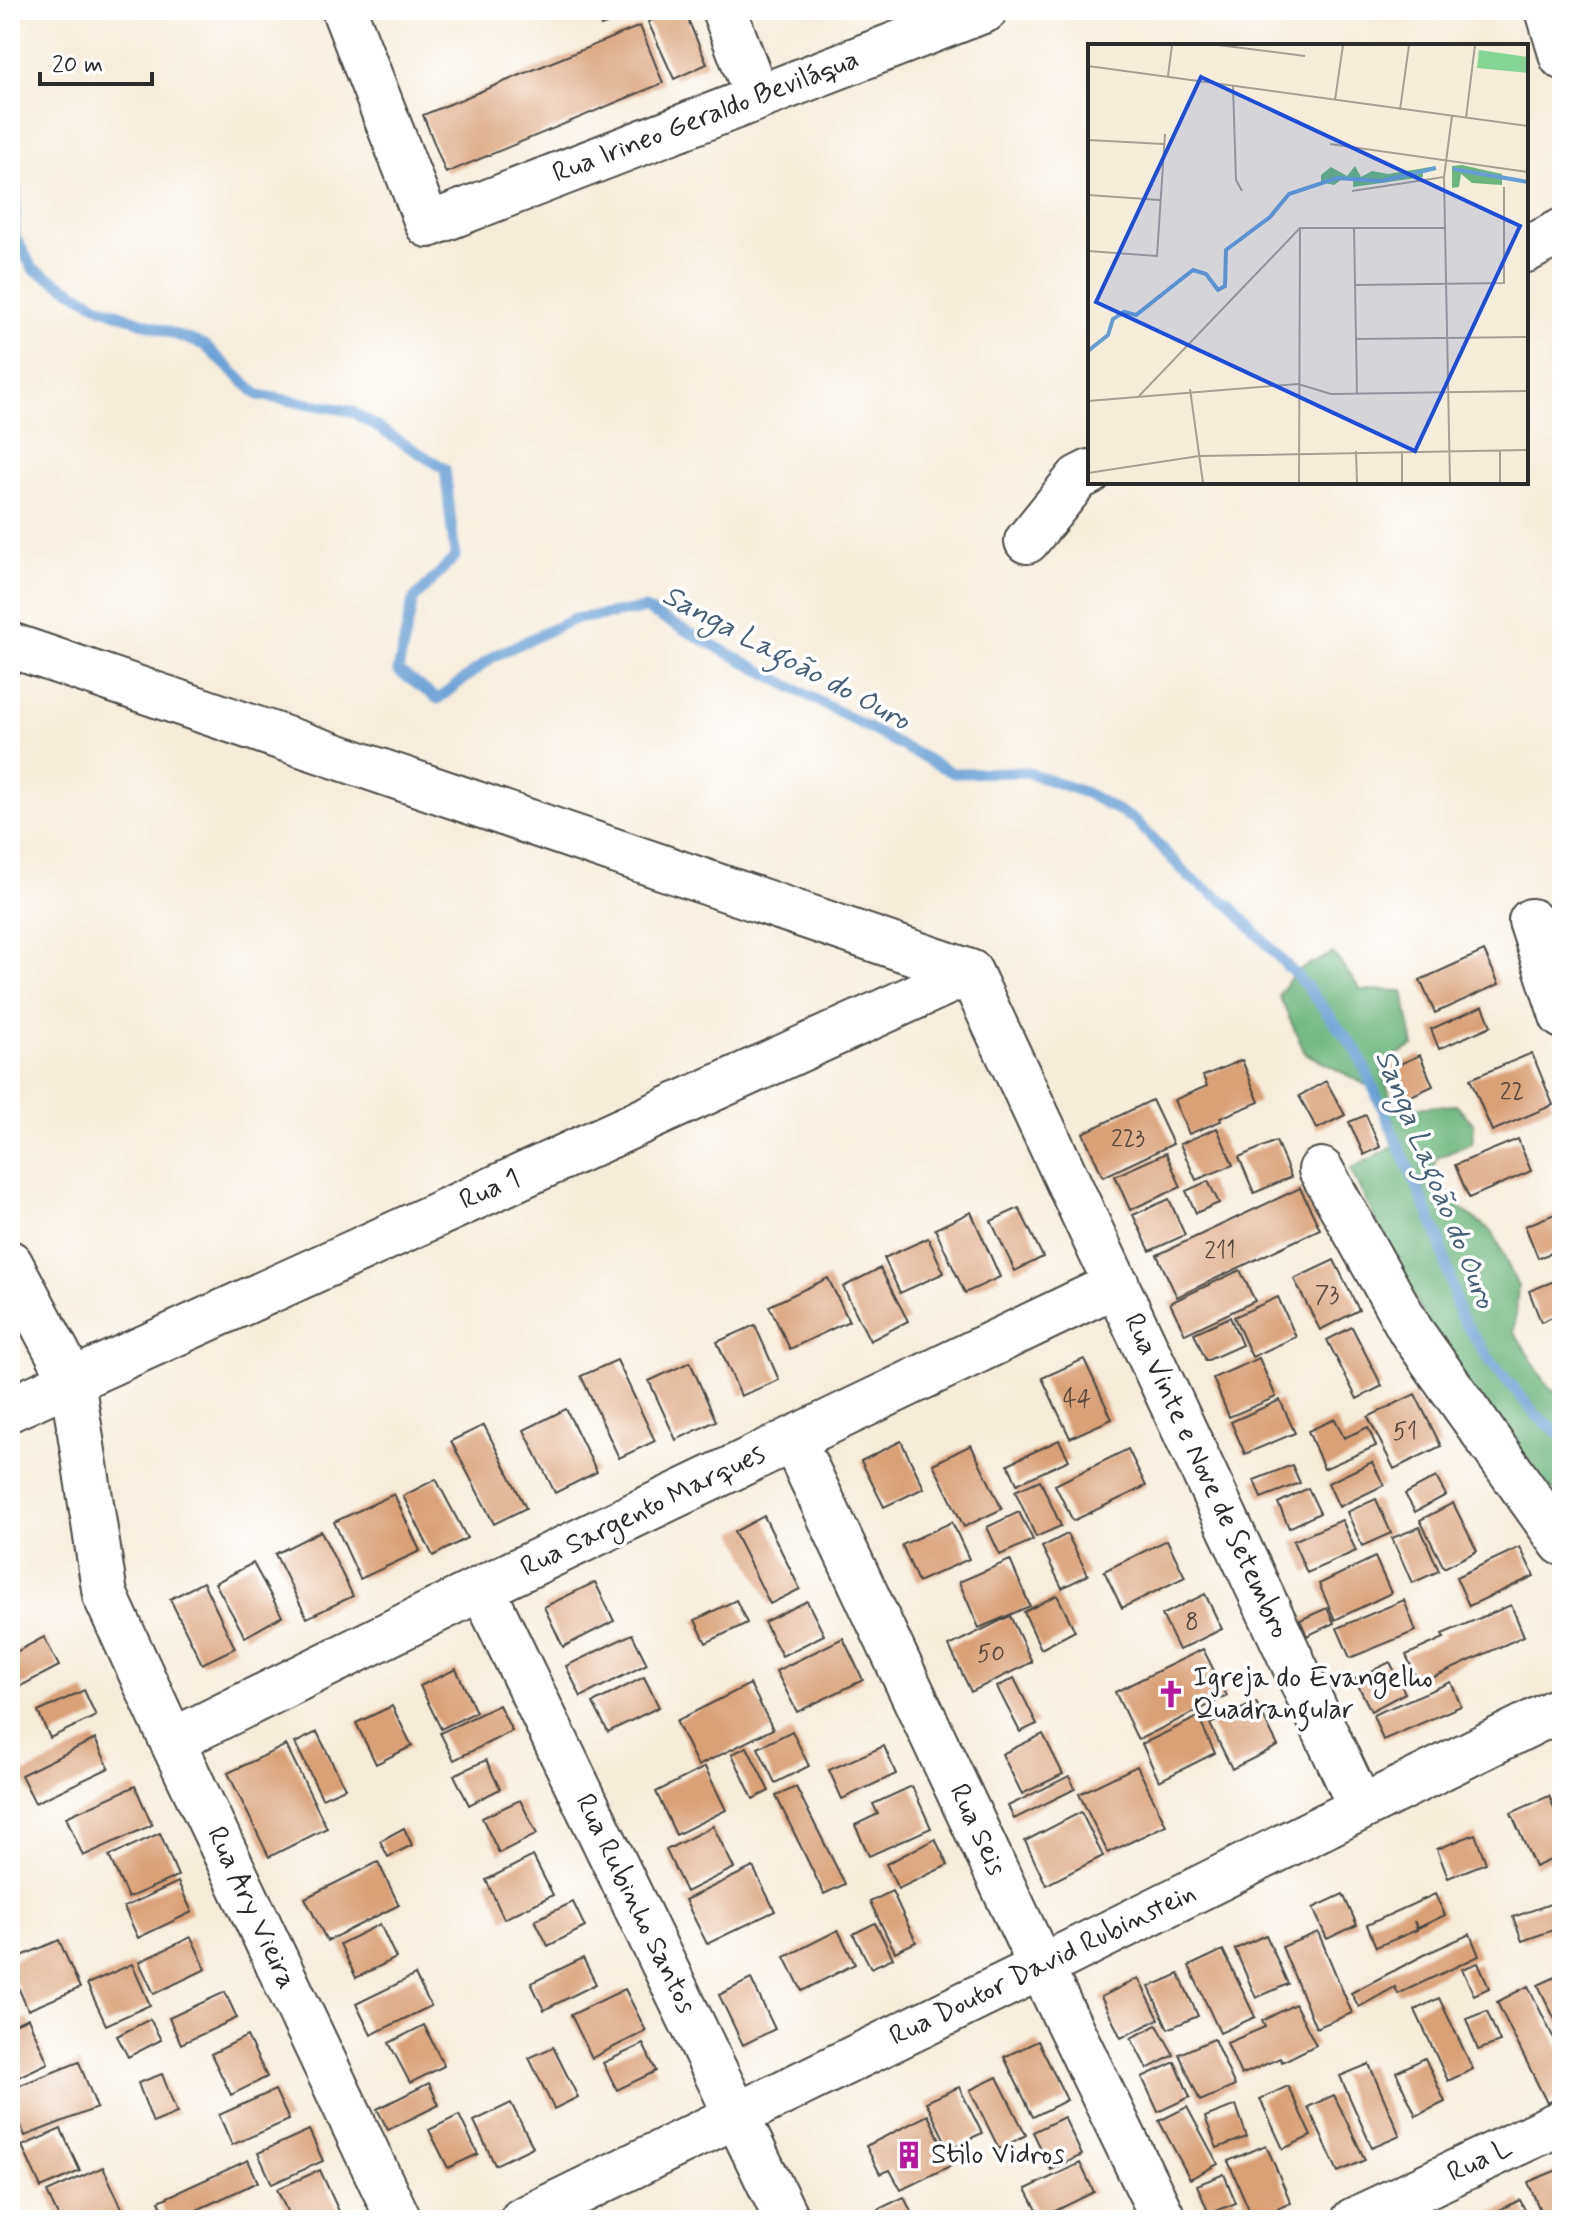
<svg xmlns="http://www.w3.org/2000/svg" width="1572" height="2230" viewBox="0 0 1572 2230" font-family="Mynerve,sans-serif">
<rect width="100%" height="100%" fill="#fff"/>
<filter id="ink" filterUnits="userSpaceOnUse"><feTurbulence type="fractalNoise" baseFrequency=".0125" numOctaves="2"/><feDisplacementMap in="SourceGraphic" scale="16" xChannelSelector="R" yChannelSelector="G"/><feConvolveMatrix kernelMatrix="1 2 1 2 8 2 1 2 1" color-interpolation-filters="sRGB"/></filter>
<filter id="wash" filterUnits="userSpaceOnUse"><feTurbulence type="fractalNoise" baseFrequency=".006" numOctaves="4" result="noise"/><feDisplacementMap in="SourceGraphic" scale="32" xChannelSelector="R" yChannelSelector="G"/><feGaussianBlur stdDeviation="1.8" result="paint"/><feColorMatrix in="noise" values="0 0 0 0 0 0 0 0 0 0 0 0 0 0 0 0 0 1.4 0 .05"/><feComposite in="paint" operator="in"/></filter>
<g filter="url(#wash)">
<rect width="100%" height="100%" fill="#f6ecda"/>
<path fill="#6cb67e" stroke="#4c7054" stroke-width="2" d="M1333 953 1361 990 1403 991 1414 1046 1380 1063 1394 1109 1456 1105 1474 1124 1472 1143 1437 1158 1429 1186 1493 1232 1518 1287 1514 1332 1549 1388 1562 1396V1503L1441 1351 1350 1169 1393 1147 1374 1089 1305 1053 1279 995 1295 972Z"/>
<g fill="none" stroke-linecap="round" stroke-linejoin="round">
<path stroke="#669ed4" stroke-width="11" d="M10 185 16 189 14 235 33 269 103 308 204 345 258 395 351 411 445 469 455 557 413 600 398 671 438 699 494 656 574 619 645 609 953 773 1026 772 1086 793 1135 820 1190 878 1231 906 1306 986 1357 1051 1439 1237 1459 1314 1490 1360 1537 1416 1562 1435"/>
</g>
<g id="blocks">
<path fill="#daa076" d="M595 10H643L601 26Z
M674 10H684L707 64 674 79 648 22Z
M640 26 663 83 446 173 423 115Z
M1484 951 1499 984 1435 1013 1420 980Z
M1483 1006 1491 1026 1439 1049 1431 1029Z
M1532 1053 1553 1105 1492 1131 1470 1079Z
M1420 1055 1433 1086 1404 1099 1391 1068Z
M1242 1060 1259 1102 1220 1118 1221 1121 1189 1134 1174 1100 1207 1086 1203 1076Z
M1326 1081 1345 1115 1317 1129 1299 1096Z
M1152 1100 1173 1144 1103 1177 1083 1133Z
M1366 1115 1380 1147 1364 1155 1349 1122Z
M1217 1128 1233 1165 1196 1180 1180 1144Z
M1518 1139 1531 1171 1469 1198 1455 1165Z
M1276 1141 1291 1177 1254 1193 1239 1157Z
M1166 1153 1181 1187 1130 1210 1115 1176Z
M1208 1181 1219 1203 1196 1213 1186 1191Z
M1300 1188 1320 1229 1177 1297 1157 1255Z
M1169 1199 1185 1235 1150 1251 1133 1215Z
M1019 1208 1043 1257 1015 1271 991 1221Z
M1562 1211V1249L1538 1258 1525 1226Z
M971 1212 1000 1277 965 1293 935 1229Z
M928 1238 944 1273 900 1293 884 1258Z
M1334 1260 1359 1310 1320 1330 1294 1279Z
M880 1268 908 1321 870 1341 843 1287Z
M1240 1270 1255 1301 1185 1334 1170 1303Z
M828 1278 849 1321 790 1349 769 1306Z
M1562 1278V1313L1541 1322 1529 1291Z
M1278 1297 1296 1337 1252 1357 1234 1317Z
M1230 1317 1242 1345 1206 1361 1194 1333Z
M755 1325 779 1380 741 1396 717 1342Z
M1352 1327 1382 1386 1357 1399 1327 1340Z
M1259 1358 1276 1397 1229 1417 1213 1378Z
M1084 1359 1112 1419 1070 1438 1042 1378Z
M617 1360 655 1441 619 1458 581 1376Z
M690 1362 716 1421 676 1440 649 1381Z
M1415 1394 1441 1446 1394 1469 1368 1417Z
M1280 1400 1295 1433 1245 1454 1231 1422Z
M566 1409 597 1472 555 1493 524 1430Z
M1335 1419 1344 1438 1368 1427 1376 1446 1324 1469 1308 1431Z
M484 1425 526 1508 494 1524 451 1441Z
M1059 1440 1069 1460 1017 1484 1008 1464Z
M901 1441 924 1488 884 1507 861 1461Z
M971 1445 1002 1509 964 1527 933 1464Z
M1128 1449 1146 1486 1073 1521 1055 1485Z
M1372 1462 1384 1485 1339 1507 1328 1483Z
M1292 1465 1300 1483 1261 1498 1254 1480Z
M1436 1477 1446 1495 1415 1512 1405 1494Z
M436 1479 467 1538 433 1556 403 1496Z
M1040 1480 1061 1526 1036 1537 1015 1491Z
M1308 1488 1320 1513 1289 1528 1278 1503Z
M394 1494 420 1551 360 1579 334 1522Z
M1376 1499 1391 1533 1362 1546 1347 1512Z
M1453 1503 1477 1551 1444 1568 1420 1520Z
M1019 1512 1033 1540 1000 1555 987 1527Z
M764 1516 800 1589 770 1604 734 1532Z
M1342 1520 1356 1551 1307 1573 1293 1541Z
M952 1522 969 1559 918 1582 902 1545Z
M1420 1527 1439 1571 1412 1583 1392 1538Z
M321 1531 353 1596 307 1618 275 1554Z
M1067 1534 1088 1575 1062 1588 1042 1547Z
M1167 1540 1185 1577 1122 1608 1104 1571Z
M1520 1547 1534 1576 1469 1606 1456 1577Z
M1375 1557 1391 1593 1335 1620 1319 1584Z
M1010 1560 1030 1606 979 1628 959 1582Z
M253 1563 282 1616 245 1637 215 1583Z
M203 1582 235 1648 202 1664 170 1599Z
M595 1582 614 1621 563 1647 544 1607Z
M1205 1594 1222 1629 1179 1650 1162 1615Z
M1057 1595 1075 1631 1041 1649 1024 1612Z
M736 1600 747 1623 706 1643 695 1620Z
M1404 1600 1416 1631 1350 1658 1337 1628Z
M807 1601 824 1635 782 1656 764 1622Z
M1511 1605 1524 1636 1419 1684 1406 1655 1444 1638 1442 1634Z
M1327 1608 1334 1623 1307 1636 1300 1620Z
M1010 1616 1032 1662 971 1692 949 1646Z
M632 1634 647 1664 581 1697 566 1666Z
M44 1637 59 1666 17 1688 10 1675V1655Z
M843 1638 863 1680 797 1712 776 1671Z
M1203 1649 1227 1696 1138 1740 1115 1692Z
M1390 1662 1405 1693 1371 1711 1355 1679Z
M456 1669 476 1712 441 1729 420 1686Z
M644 1677 659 1707 608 1732 593 1703Z
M1014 1678 1037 1724 1020 1732 997 1687Z
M1451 1682 1461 1706 1383 1740 1373 1715Z
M750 1684 773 1729 698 1766 676 1721Z
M84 1690 96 1716 50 1738 38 1712Z
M1256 1702 1278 1746 1232 1769 1210 1724Z
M499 1705 512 1731 454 1760 440 1733Z
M392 1706 412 1746 376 1764 356 1723Z
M1198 1717 1215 1753 1159 1781 1142 1744Z
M792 1731 809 1766 775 1783 758 1748Z
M317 1732 345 1788 322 1798 295 1743Z
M1043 1734 1063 1774 1022 1794 1002 1754Z
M95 1739 109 1768 35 1803 21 1775Z
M286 1745 327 1828 269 1857 228 1773Z
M884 1746 896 1774 842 1799 829 1770Z
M747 1747 769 1791 753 1799 732 1754Z
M486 1760 500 1789 469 1805 454 1775Z
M1137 1766 1166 1825 1108 1853 1079 1794Z
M705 1767 726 1810 676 1835 656 1792Z
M1069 1776 1075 1789 1014 1819 1008 1806Z
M135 1786 152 1825 83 1856 66 1817Z
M912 1786 931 1828 869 1856 855 1825 878 1814 873 1804Z
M796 1787 845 1884 824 1894 776 1796Z
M1549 1796 1562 1827V1855L1535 1867 1511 1813Z
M520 1800 537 1834 499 1853 482 1818Z
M1081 1812 1103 1856 1046 1885 1025 1841Z
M713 1826 734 1868 686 1892 666 1850Z
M404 1828 412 1845 388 1857 380 1841Z
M160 1833 178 1876 128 1898 109 1856Z
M1475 1834 1486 1863 1448 1878 1437 1849Z
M935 1839 948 1865 898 1889 886 1864Z
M533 1856 553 1895 504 1919 486 1880Z
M378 1862 399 1905 327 1941 305 1898Z
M753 1867 775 1911 707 1944 685 1900Z
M178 1882 192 1912 138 1938 124 1907Z
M892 1891 916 1942 895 1952 870 1902Z
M1343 1894 1357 1925 1327 1939 1313 1908Z
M1435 1894 1445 1915 1418 1928 1414 1921 1417 1930 1376 1947 1367 1925Z
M1559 1901 1562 1910V1927L1522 1941 1513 1917Z
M573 1902 585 1927 548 1946 535 1920Z
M875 1923 893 1958 871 1968 853 1934Z
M380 1924 396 1958 356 1978 340 1944Z
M838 1930 855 1964 802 1991 785 1957Z
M1318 1932 1352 2013 1316 2028 1282 1947Z
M1470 1934 1479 1956 1398 1994 1395 1987 1359 2007 1351 1993 1430 1952Z
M1266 1935 1288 1984 1256 1998 1235 1949Z
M191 1937 206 1969 154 1994 139 1962Z
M59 1940 80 1988 28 2010 10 1969V1961Z
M1223 1950 1255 2017 1220 2033 1189 1966Z
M583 1958 596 1984 544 2010 531 1983Z
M1478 1963 1489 1988 1474 1995 1462 1969Z
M132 1964 150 2005 106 2025 87 1984Z
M1179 1974 1198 2016 1168 2029 1149 1987Z
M1562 1974V2034L1538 1985Z
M415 1975 431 2006 371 2035 356 2004Z
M1138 1978 1159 2019 1121 2038 1101 1997Z
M751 1979 775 2029 743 2045 719 1995Z
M1528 1986 1562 2055V2096L1547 2103 1497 2002Z
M625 1989 646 2031 592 2058 571 2015Z
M225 1992 237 2018 181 2044 169 2018Z
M1439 1998 1473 2069 1448 2081 1415 2010Z
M1295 2004 1316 2045 1282 2062 1280 2058 1241 2075 1227 2043 1265 2027 1262 2021Z
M1487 2011 1500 2042 1478 2050 1466 2019Z
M28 2018 48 2063 10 2081V2026Z
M150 2019 161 2040 128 2057 117 2036Z
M424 2025 444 2066 410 2083 389 2043Z
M1157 2025 1174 2055 1147 2069 1131 2038Z
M247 2036 267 2077 231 2095 211 2054Z
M1214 2039 1235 2086 1200 2101 1179 2054Z
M1038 2041 1067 2100 1033 2117 1004 2057Z
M643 2044 656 2071 617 2090 603 2063Z
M553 2047 578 2097 554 2109 529 2058Z
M1425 2058 1445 2102 1416 2116 1396 2072Z
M79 2062 97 2108 25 2136 10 2097V2089Z
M1175 2062 1190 2097 1158 2112 1142 2077Z
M1369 2064 1400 2136 1372 2148 1340 2076Z
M162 2074 177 2113 153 2123 138 2083Z
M997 2077 1026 2135 999 2149 970 2090Z
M429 2083 439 2105 388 2130 377 2109Z
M1288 2086 1311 2136 1283 2149 1260 2099Z
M959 2087 982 2133 949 2149 926 2102Z
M275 2090 289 2120 232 2145 219 2115Z
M1334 2095 1365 2160 1338 2172 1308 2107Z
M511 2103 533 2147 495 2165 474 2121Z
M1236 2105 1247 2137 1217 2148 1205 2117Z
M1187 2107 1218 2164 1190 2179 1159 2121Z
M459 2115 478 2154 448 2168 429 2130Z
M928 2115 952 2165 901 2190 890 2170 880 2174 866 2146Z
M1064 2117 1082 2155 1051 2170 1033 2132Z
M61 2129 80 2171 41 2188 22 2146Z
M309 2130 323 2161 272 2184 258 2153Z
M1266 2145 1291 2203 1253 2219 1228 2161Z
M248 2160 258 2182 175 2220H168L159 2201Z
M1080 2163 1094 2192 1041 2218 1026 2189Z
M103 2167 126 2217 119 2220H60L47 2192Z
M1562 2168V2220H1544L1528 2182Z
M320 2170 343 2220H291L277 2189Z
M1224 2174 1236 2203 1209 2214 1197 2185Z
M904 2197 915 2220H856Z
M1520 2200 1530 2220H1487L1485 2217Z
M242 2211 246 2220H221Z"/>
</g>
</g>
<g filter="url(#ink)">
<use href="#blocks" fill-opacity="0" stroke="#494845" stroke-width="2"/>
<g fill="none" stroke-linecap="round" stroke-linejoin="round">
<defs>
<path id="minor" d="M344 10 428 225 985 10
M724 10 757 97
M1548 10 1562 57
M1526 250 1562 231
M1027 541 1078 478 1090 472
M10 645 970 972 1361 1808
M1531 921 1562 1016
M1321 1170 1411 1331 1562 1543
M10 1263 72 1380 105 1595 172 1741 399 2220
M10 1409 970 972
M793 1439 1041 1967 1164 2220
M482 1588 787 2220
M172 1741 482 1588 1117 1284
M522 2220 1041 1967 1562 1708
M1354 2220 1562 2122"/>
</defs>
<use href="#minor" stroke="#494845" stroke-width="48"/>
<use href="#minor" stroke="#fff" stroke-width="44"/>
</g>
</g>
<defs>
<symbol id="church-bare" viewBox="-9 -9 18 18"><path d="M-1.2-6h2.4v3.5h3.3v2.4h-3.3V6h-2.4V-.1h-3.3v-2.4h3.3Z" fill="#b5179e" stroke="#fff" stroke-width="2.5" paint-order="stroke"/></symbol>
<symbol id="building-bare" viewBox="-9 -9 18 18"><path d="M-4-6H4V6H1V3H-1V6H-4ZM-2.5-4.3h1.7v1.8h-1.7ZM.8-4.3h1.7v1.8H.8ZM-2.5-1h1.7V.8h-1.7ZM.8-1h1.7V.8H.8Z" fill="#b5179e" stroke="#fff" stroke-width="2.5" paint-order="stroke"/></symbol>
</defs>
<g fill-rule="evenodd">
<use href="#church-bare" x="1151" y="1674" width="40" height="40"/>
<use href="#building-bare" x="889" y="2135" width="40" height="40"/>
</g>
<g text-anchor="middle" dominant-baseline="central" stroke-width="7" stroke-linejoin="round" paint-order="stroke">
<g font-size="24" fill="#57483e">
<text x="1512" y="1092">22</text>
<text x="1128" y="1139">223</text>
<text x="1220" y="1251">211</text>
<text x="1327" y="1295">73</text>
<text x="1077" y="1399">44</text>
<text x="1405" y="1432">51</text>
<text x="1192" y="1622">8</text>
<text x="991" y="1654">50</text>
</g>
<g font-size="28" fill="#2b2b2b" stroke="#fff">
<text transform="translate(706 117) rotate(-21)">Rua Irineo Geraldo Beviláqua</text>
<text transform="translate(490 1190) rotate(-24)">Rua 1</text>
<text transform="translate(1206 1476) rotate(65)">Rua Vinte e Nove de Setembro</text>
<text transform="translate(643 1511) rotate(-26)">Rua Sargento Marques</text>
<text transform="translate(977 1830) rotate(65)">Rua Seis</text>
<text transform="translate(635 1904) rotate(64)">Rua Rubinho Santos</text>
<text transform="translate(251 1908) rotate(65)">Rua Ary Vieira</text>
<text transform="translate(1043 1965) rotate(-26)">Rua Doutor David Rubinstein</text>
<text transform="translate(1480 2161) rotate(-25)">Rua L</text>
</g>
<g font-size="28" fill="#2b2b2b" stroke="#fff" text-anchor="start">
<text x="1193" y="1678">Igreja do Evangelho<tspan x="1193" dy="32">Quadrangular</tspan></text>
<text x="931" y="2155">Stilo Vidros</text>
</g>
<g font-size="30" font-style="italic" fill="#465f77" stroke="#fff">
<text transform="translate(786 658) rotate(28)">Sanga Lagoão do Ouro</text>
<text transform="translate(1435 1179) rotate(68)">Sanga Lagoão do Ouro</text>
</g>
</g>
<g transform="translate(1088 44)">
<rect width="440" height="440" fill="#f6ecda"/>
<path d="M391 6 440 13V29L389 24Z" fill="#85d595"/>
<path d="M374 121 414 130V141L384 139 373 130 371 143 364 144V122ZM267 122 273 133 284 127 300 130 348 122 335 128V133L265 143V135L256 134 246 141 233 138V131L243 123 259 132Z" fill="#6cb67e"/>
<path fill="none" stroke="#669ed4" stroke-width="4" d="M365 125 440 138M0 307 20 291 25 275 36 268 48 271 105 226 118 230 130 246 137 242 138 206 182 173 201 150 249 134 294 137 348 124"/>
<path fill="none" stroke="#a59f94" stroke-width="2" d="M130 1 217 12M0 22 440 82M80 32 84 1M145 42 148 136 154 147M247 56 255 1M312 66 321 1M378 74 387 1M0 96 76 100M242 100 440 128M264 147 356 133M0 151 72 156M266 184 269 350M0 207 69 212 77 90M267 241 416 239V143M267 295 440 293M102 345 115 439M51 352 212 184H358M0 357 210 340 243 350 440 347M412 406V439M268 407 269 439M314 407V439M0 429 111 412 440 406M211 439 212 185M362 439 356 133 364 72"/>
<path fill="#1d4ed8" fill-opacity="0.15" stroke="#1d4ed8" stroke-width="4" d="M113 33 432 182 327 407 8 258Z"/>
<rect width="440" height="440" fill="none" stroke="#2b2b2b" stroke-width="4"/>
</g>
<rect width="1572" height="2230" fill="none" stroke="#fff" stroke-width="40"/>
<path d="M40 72v12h112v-12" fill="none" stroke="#2b2b2b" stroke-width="4"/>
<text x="52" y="72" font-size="24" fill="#2b2b2b" stroke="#ffffff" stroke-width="6" paint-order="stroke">20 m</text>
</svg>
